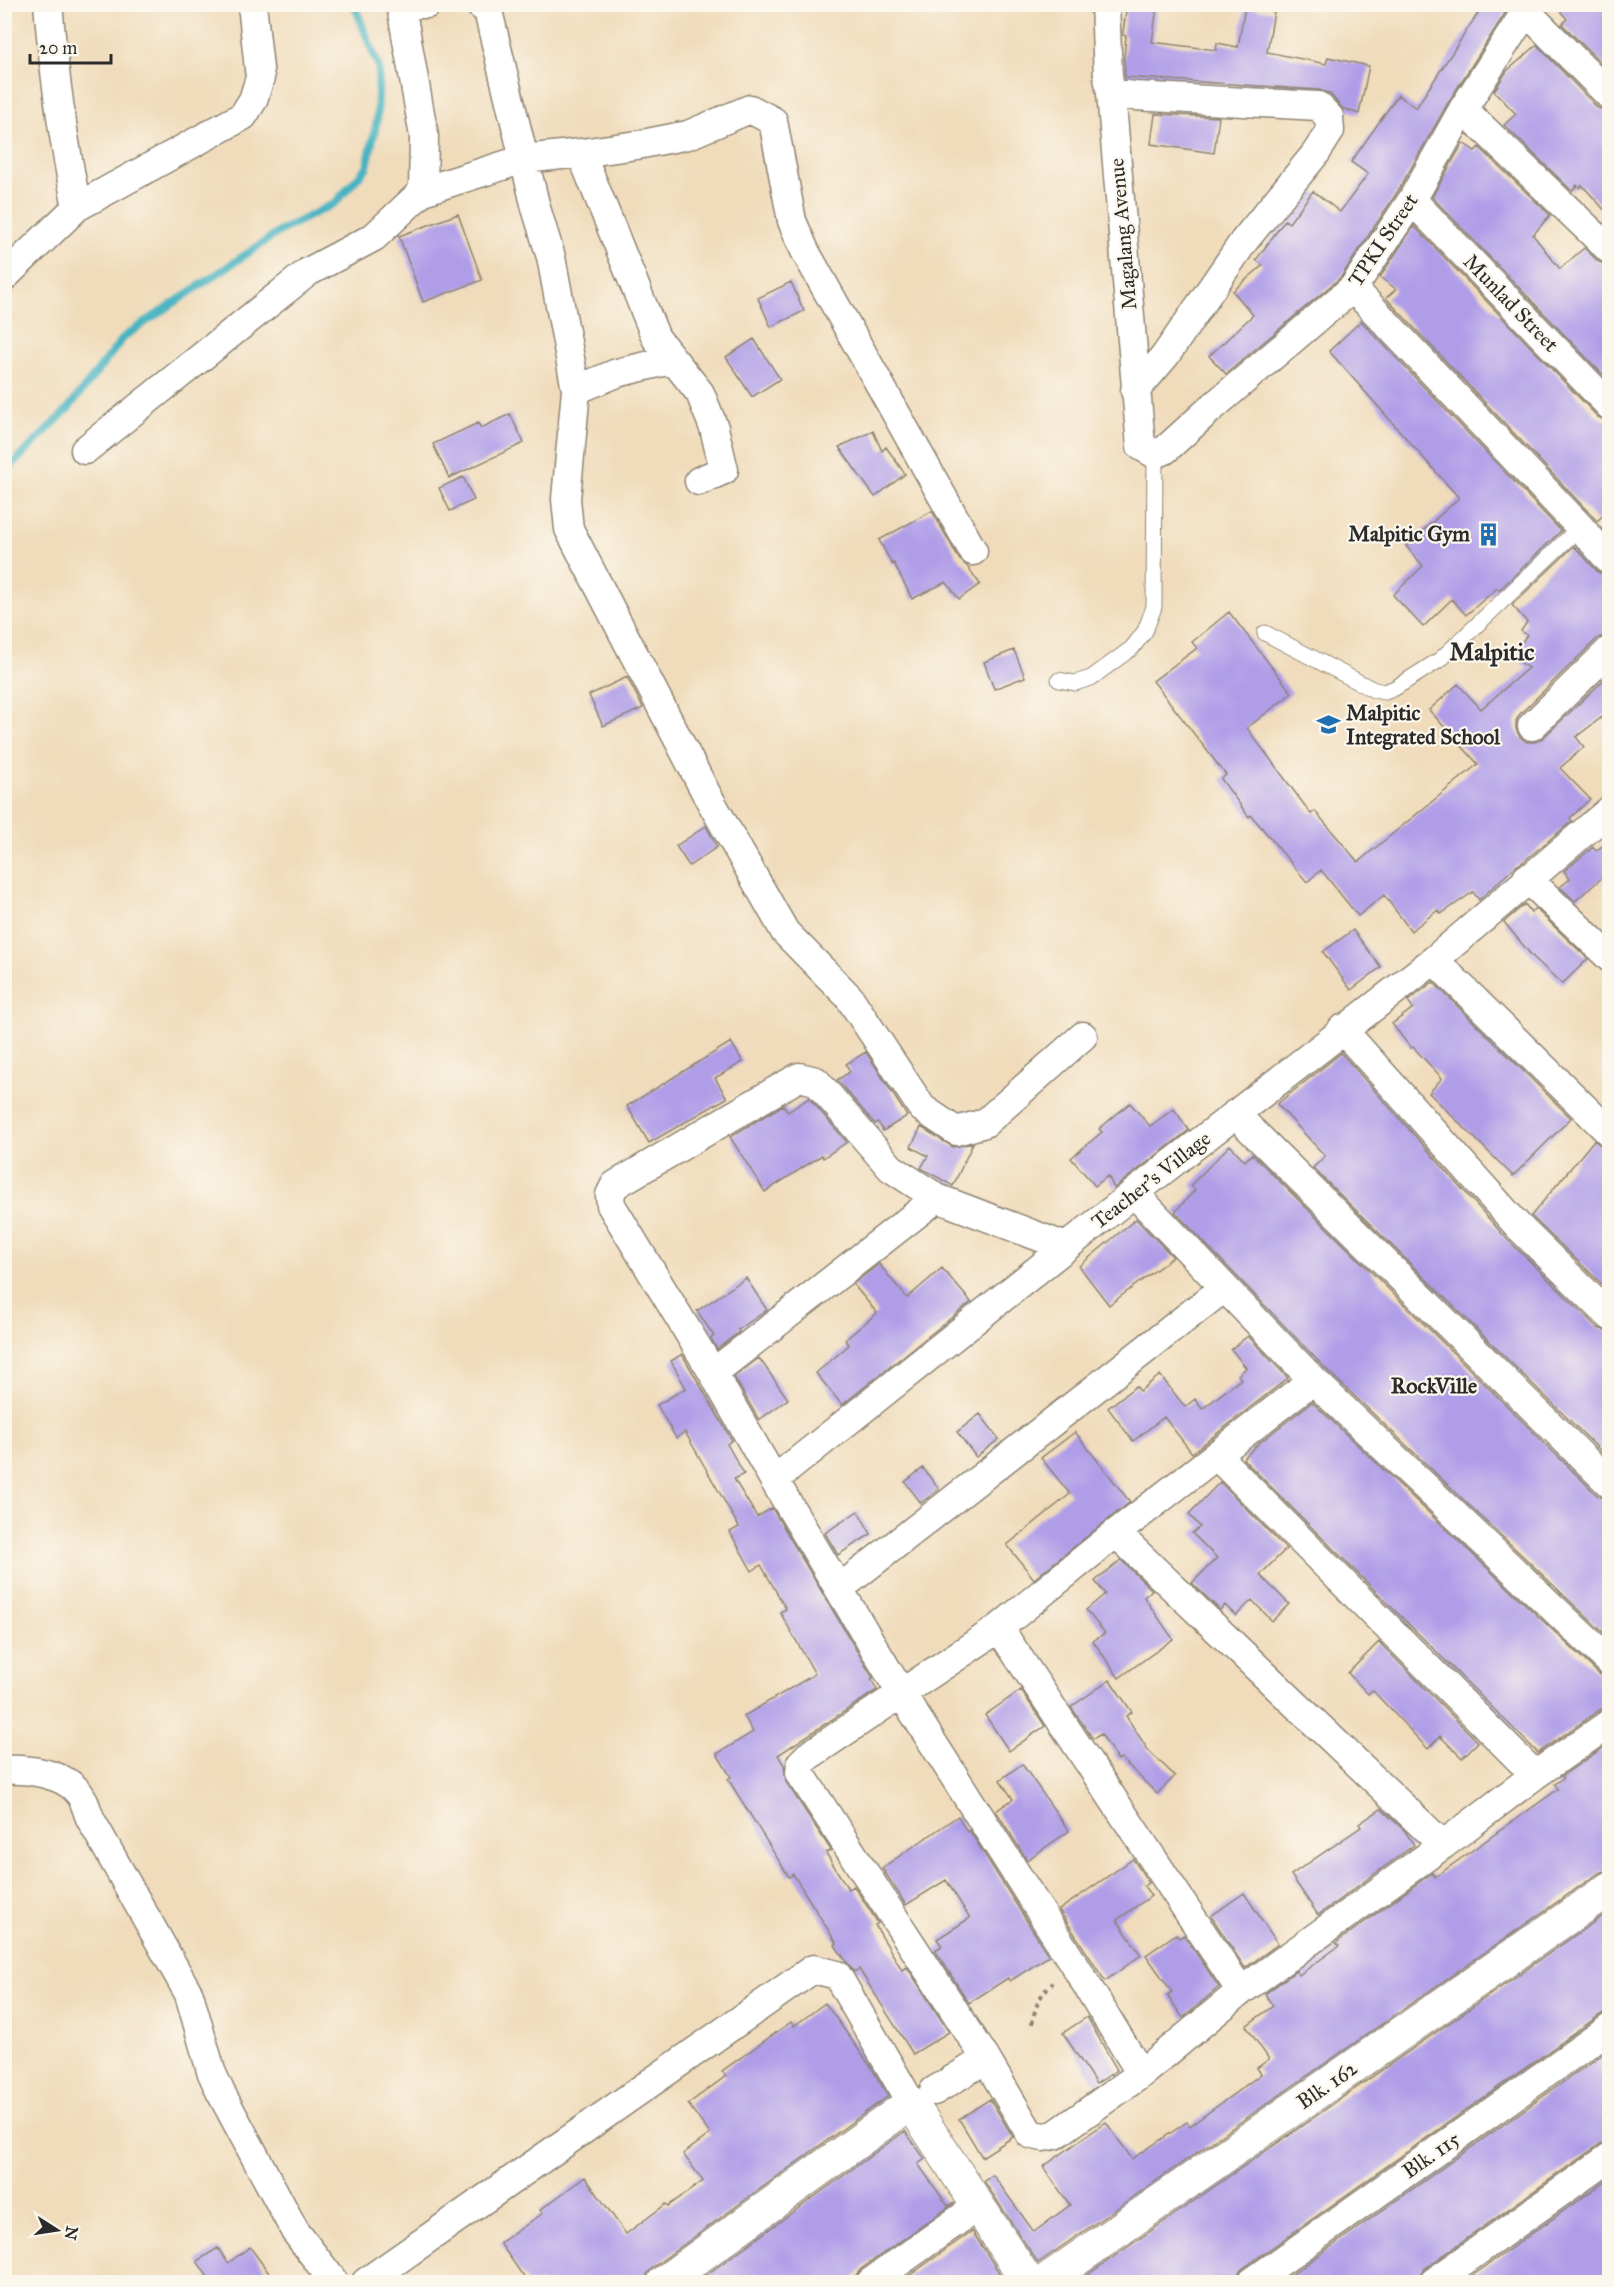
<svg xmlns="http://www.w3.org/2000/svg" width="1614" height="2287" viewBox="0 0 1614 2287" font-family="'IM FELL Great Primer',serif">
<rect width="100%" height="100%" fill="#fbf7ec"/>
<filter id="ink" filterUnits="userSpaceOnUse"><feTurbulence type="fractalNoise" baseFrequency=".0167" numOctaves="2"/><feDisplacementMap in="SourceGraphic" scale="12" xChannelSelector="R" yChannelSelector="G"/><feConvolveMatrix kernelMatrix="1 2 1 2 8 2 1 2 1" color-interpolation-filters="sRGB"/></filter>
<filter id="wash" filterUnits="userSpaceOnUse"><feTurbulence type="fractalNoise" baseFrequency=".008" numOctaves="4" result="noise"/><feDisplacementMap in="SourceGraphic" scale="24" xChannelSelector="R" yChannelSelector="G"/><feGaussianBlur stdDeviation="1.35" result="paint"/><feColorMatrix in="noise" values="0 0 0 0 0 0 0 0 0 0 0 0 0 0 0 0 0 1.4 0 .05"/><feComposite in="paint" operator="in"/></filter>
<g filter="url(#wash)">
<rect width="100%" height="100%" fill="#f0dcbb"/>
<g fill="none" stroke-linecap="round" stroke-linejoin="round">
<path stroke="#45b3c1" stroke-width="8" d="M4 470 11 466 67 410 125 336 282 230 335 203 367 167 377 120 379 68 354 4"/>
</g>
<g id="blocks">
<path fill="#af9de8" d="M1127 4 1157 7 1152 42 1216 50 1217 43 1238 47 1245 7 1274 12 1267 52 1326 64 1328 57 1369 66 1359 114 1342 108 1330 94 1319 90 1125 77 1124 58 1126 36 1123 35V32Z
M1484 4H1511L1449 101 1398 191 1341 277 1226 374 1209 356 1253 315 1233 291 1263 265 1256 260 1285 220 1289 223 1313 191 1340 212 1368 174 1351 162 1398 95 1416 108Z
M1554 4H1610V72L1562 24 1567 19Z
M1537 45 1598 108 1610 112V216L1582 185 1580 188 1577 185 1572 191 1504 125 1516 114 1494 91 1507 71Z
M1155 114 1219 117 1214 153 1151 144Z
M1463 143 1475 151 1479 147 1550 215 1533 235 1560 269 1584 248 1599 262 1610 266V382L1432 197Z
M458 214 482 280 423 302 399 236Z
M1414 226 1598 417 1610 422V509L1597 521 1386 298 1396 289 1380 277Z
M791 282 804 311 771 327 758 298Z
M1361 321 1561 531 1499 590 1497 588 1466 615 1452 599 1423 627 1393 595 1423 566 1406 546 1459 498 1329 351Z
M754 339 780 379 752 397 726 357Z
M510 414 524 443 449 478 433 444 478 423 481 428Z
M873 431 882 451 886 447 905 474 875 497 839 447Z
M463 477 474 500 450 511 439 488Z
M932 511 959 559 967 566 980 584 959 599 946 582 912 599 894 563 892 564 879 540Z
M1574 546 1598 572 1610 577V634L1598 638 1520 714 1516 721V729L1520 737 1527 742H1535L1543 738 1610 674V711L1576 737 1584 747 1560 768 1590 799 1570 818 1572 821 1523 862 1516 866 1479 900 1473 892 1441 914 1438 910 1411 931 1384 895 1358 916 1321 870 1307 882 1251 815 1249 817 1221 779 1226 775 1153 681 1197 648 1192 642 1229 612 1292 693 1247 728 1311 814 1315 811 1358 862 1478 764 1429 710 1458 684 1481 709 1528 668 1520 662 1526 656 1517 649 1527 635 1521 631 1527 622 1512 605Z
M1014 650 1025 677 994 689 984 662Z
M627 677 643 708 603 726 589 695Z
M706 826 717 847 689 866 676 846Z
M1610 840V871L1575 901 1560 887 1570 879 1564 871 1593 847 1596 851Z
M1525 904 1531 912 1535 908 1588 959 1562 984 1532 956 1504 922Z
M1353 930 1381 967 1351 990 1323 952Z
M1433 982 1571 1118 1513 1176 1429 1093 1442 1078 1413 1047 1411 1048 1392 1024 1413 1008 1408 1001Z
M731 1042 743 1062 715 1078 727 1098 649 1143 627 1106Z
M866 1052 907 1116 883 1131 878 1122 875 1124 837 1080 850 1072 846 1064Z
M1341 1053 1506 1238 1598 1328 1610 1332V1460L1313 1168 1325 1156 1277 1104Z
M809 1098 847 1142 823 1158 822 1155 765 1192 730 1137 783 1105 788 1112Z
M1130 1103 1150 1126 1174 1109 1189 1130 1114 1188 1108 1176 1095 1186 1071 1158 1102 1132 1099 1129Z
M921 1127 953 1147 973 1143 953 1186 921 1168 928 1156 911 1147Z
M1594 1140 1605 1149H1610V1292L1531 1216Z
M1230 1145 1245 1161 1252 1154 1598 1496 1610 1500V1639L1325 1368 1175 1212 1195 1190 1191 1185Z
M1136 1219 1173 1257 1109 1305 1079 1266Z
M879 1264 907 1298 942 1268 971 1302 842 1405 816 1373 849 1345 845 1340 877 1313 853 1284Z
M746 1278 767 1310 738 1330 739 1332 717 1349 711 1338 714 1336 697 1311Z
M1248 1336 1288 1378 1192 1453 1164 1417 1133 1441 1108 1408 1136 1386 1140 1391 1160 1375 1185 1407 1195 1399 1202 1409 1241 1379 1238 1375 1246 1368 1231 1349Z
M682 1354 732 1440 727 1444 744 1474 734 1479 757 1517 772 1508 873 1678 871 1679 877 1690 778 1755 784 1765 786 1782 831 1850 826 1853 848 1889 854 1886 878 1923 875 1925 902 1970 907 1967 949 2032 913 2054 859 1969 854 1972 846 1961 835 1945 837 1944 793 1874 789 1877 728 1779 731 1777 717 1754 753 1732 744 1716 815 1674 780 1612 786 1609 761 1565 752 1571 730 1532 739 1527 685 1432 676 1438 657 1405 686 1388 671 1361Z
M759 1358 788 1399 759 1420 734 1377Z
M1312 1402 1599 1674 1610 1678V1707L1601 1709 1538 1753 1243 1459 1259 1443Z
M980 1414 999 1439 976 1457 957 1432Z
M1075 1432 1130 1502 1034 1579 1007 1545 1070 1494 1041 1458Z
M923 1468 939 1489 921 1503 905 1482Z
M1220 1482 1286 1549 1260 1575 1289 1604 1272 1621 1252 1600 1236 1616 1225 1605 1220 1610 1192 1583 1217 1558 1192 1533 1200 1527 1189 1514Z
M858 1511 871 1534 838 1555 825 1533Z
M1121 1560 1152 1590 1144 1597 1173 1639 1119 1678 1093 1641 1105 1633 1086 1610 1105 1594 1095 1581Z
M1379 1642 1478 1742 1462 1758 1440 1736 1428 1749 1372 1690 1368 1694 1348 1673Z
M1110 1680 1132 1712 1126 1716 1148 1750 1175 1776 1157 1794 1121 1758 1118 1760 1101 1734 1093 1739 1071 1707Z
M1021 1690 1045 1726 1009 1751 985 1715Z
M1610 1743V1869L1599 1873 1038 2263 984 2181 993 2175 1034 2232 1070 2205 1043 2167 1106 2122 1132 2159 1187 2122 1190 2126 1261 2074 1257 2068 1269 2059 1246 2026 1273 2006 1265 1994 1296 1971 1299 1975 1339 1946 1336 1943 1432 1873 1435 1877 1558 1789 1555 1784 1564 1778 1562 1776Z
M1022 1764 1069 1831 1027 1860 996 1811 1013 1799 1000 1780Z
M1381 1809 1405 1831 1414 1845 1318 1915 1291 1875 1361 1827 1359 1824Z
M958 1816 967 1832 969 1830 1049 1956 1010 1981 1008 1978 969 2003 935 1950 942 1946 937 1939 970 1918 946 1880 906 1905 882 1868Z
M1133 1859 1149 1883 1144 1886 1151 1896 1117 1920 1141 1955 1105 1981 1059 1910Z
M1244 1893 1278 1944 1245 1968 1211 1916Z
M1610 1911V2012L1600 2015 1242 2269 1237 2275 1236 2283H1076Z
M1176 1934 1179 1938 1184 1935 1219 1987 1183 2018 1167 1995 1172 1992 1146 1955Z
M825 2003 871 2067 888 2096 653 2267 647 2274 645 2283H528L500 2243 543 2213 540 2210 585 2177 626 2234 666 2204 668 2206 703 2181 683 2154 710 2134 688 2104 726 2076 722 2071 791 2022 794 2026Z
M1087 2017 1117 2070 1096 2084 1063 2033Z
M1610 2049V2141L1600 2144 1424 2269 1419 2275 1418 2283H1280Z
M990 2099 1013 2137 982 2157 959 2119Z
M905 2131 925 2159 918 2164 948 2206 954 2203 861 2269 856 2275 855 2283H695Z
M1610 2178V2283H1462Z
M972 2231 1006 2283H899Z
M250 2247 276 2283H201L208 2277 197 2261 218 2248 228 2263Z"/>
</g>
</g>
<g filter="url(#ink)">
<use href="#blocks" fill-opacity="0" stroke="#8e8473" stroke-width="1.5"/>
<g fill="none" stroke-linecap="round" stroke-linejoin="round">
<defs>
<path id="service" d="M1265 633 1374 690 1385 692 1395 688 1441 659 1580 527
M1059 680 1075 683 1091 678 1132 648 1145 631 1154 607 1155 454"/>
<path id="minor" d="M401 4H427
M479 4 488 11 536 208 551 257 576 390 617 373 671 360
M1105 4 1108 77 1111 93 1141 446 1155 454 1165 450 1209 410 1353 288 1412 200 1463 109 1526 11 1533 4
M1526 11 1610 96
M1111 93 1134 96 1318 106 1329 117 1330 131 1316 153 1244 241 1165 356 1135 391
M1463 109 1610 250
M581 153 637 145 688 135 750 109 773 121 792 221 805 251 973 551
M423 191 524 159 581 153 656 338 700 393 714 428 724 470 699 481
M1412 200 1610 406
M77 207 243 116 253 100 260 78 252 4
M4 277 77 207C63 140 54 73 48 4
M1353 288 1580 527 1610 561
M576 390 566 499 569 529 706 793 785 932 849 997 922 1108 956 1131 985 1123 1083 1036
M85 450 308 272 374 237 423 191 424 136 401 6
M1532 726 1610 650
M1527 878 1610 958
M1434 960 1610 1133
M1342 1029 1518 1226 1610 1316
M1235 1114 1610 1484
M1134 1193 1313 1380 1610 1662
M1066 1247 937 1198 891 1168 816 1081 799 1077 615 1185 610 1195 611 1205 713 1373 774 1480 901 1693 1077 1969 1141 2074
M713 1373 937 1198
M1313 1380 1116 1533 999 1628 808 1756 801 1763 800 1773 986 2059 1030 2134 1043 2137 1055 2135 1141 2074 1241 1991 1443 1845 1535 1775 1610 1723
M1217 1456 1535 1775
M774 1480 1134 1193 1434 960 1610 810
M1116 1533 1443 1845
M840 1588 1224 1288
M999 1628 1241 1991
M4 1770C28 1769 64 1773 79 1793 85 1800 87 1812 91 1820L189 1994 211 2071 220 2091 295 2231 334 2282
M934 2091 986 2059
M366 2282 813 1969 837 1975 911 2103
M871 2282 978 2206
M1252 2282 1610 2028
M1434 2282 1610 2157"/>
<path id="tertiary" d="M664 2282 911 2103 1028 2282
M1044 2282 1610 1888"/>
</defs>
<use href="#service" stroke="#8e8473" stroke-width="17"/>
<use href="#minor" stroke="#8e8473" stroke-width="31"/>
<use href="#tertiary" stroke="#8e8473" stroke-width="35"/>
<path stroke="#8e8473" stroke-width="4" stroke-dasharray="4.5 4.5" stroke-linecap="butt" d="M1032 2024C1035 2007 1040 1993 1053 1983"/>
<use href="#service" stroke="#fff" stroke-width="15"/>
<use href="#minor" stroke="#fff" stroke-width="28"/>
<use href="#tertiary" stroke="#fff" stroke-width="33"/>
</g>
</g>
<defs>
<symbol id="building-bare" viewBox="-9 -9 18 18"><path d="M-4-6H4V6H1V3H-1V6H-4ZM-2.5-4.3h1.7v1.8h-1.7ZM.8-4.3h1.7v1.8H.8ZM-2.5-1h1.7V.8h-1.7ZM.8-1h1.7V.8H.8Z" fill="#1f6fb2" stroke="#fbf7ec" stroke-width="2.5" paint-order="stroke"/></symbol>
<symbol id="school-bare" viewBox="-9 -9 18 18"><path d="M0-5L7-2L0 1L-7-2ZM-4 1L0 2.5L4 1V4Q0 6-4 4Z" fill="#1f6fb2" stroke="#fbf7ec" stroke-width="2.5" paint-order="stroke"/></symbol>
</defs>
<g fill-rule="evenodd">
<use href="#building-bare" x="1472" y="518" width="33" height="33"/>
<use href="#school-bare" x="1312" y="708" width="33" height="33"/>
</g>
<g text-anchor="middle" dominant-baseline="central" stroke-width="4.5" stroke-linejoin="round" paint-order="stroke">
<g font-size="21" fill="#2b2b2b" stroke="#fbf7ec">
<text transform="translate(1123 234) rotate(-95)">Magalang Avenue</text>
<text transform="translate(1383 240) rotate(-56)">TPKI Street</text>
<text transform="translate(1511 303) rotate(46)">Munlad Street</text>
<text transform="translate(1151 1180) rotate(-38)">Teacher's Village</text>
<text transform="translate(1327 2085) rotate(-35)">Blk. 162</text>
<text transform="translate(1431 2155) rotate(-35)">Blk. 115</text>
</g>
<g font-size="21" font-weight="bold" fill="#2b2b2b" stroke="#fbf7ec" text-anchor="end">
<text x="1470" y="534">Malpitic Gym</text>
<text x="1346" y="713" text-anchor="start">Malpitic<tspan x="1346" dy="24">Integrated School</tspan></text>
</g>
<g font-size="22" font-weight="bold" fill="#2b2b2b" stroke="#fbf7ec">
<text x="1434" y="1385">RockVille</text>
</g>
<g font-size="24" font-weight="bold" fill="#2b2b2b" stroke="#fbf7ec">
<text x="1492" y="652">Malpitic</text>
</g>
</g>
<rect width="1614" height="2287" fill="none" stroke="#fbf7ec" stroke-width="24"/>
<g transform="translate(57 2230) rotate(102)" stroke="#fbf7ec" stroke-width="4.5" paint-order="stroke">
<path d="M0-4.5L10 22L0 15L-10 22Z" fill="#2b2b2b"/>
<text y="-9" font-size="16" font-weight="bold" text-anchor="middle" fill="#2b2b2b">N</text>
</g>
<path d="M30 54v9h81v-9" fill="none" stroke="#2b2b2b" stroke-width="3"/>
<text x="39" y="54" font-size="18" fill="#2b2b2b" stroke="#fbf7ec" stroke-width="4.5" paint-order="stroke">20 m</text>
</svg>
